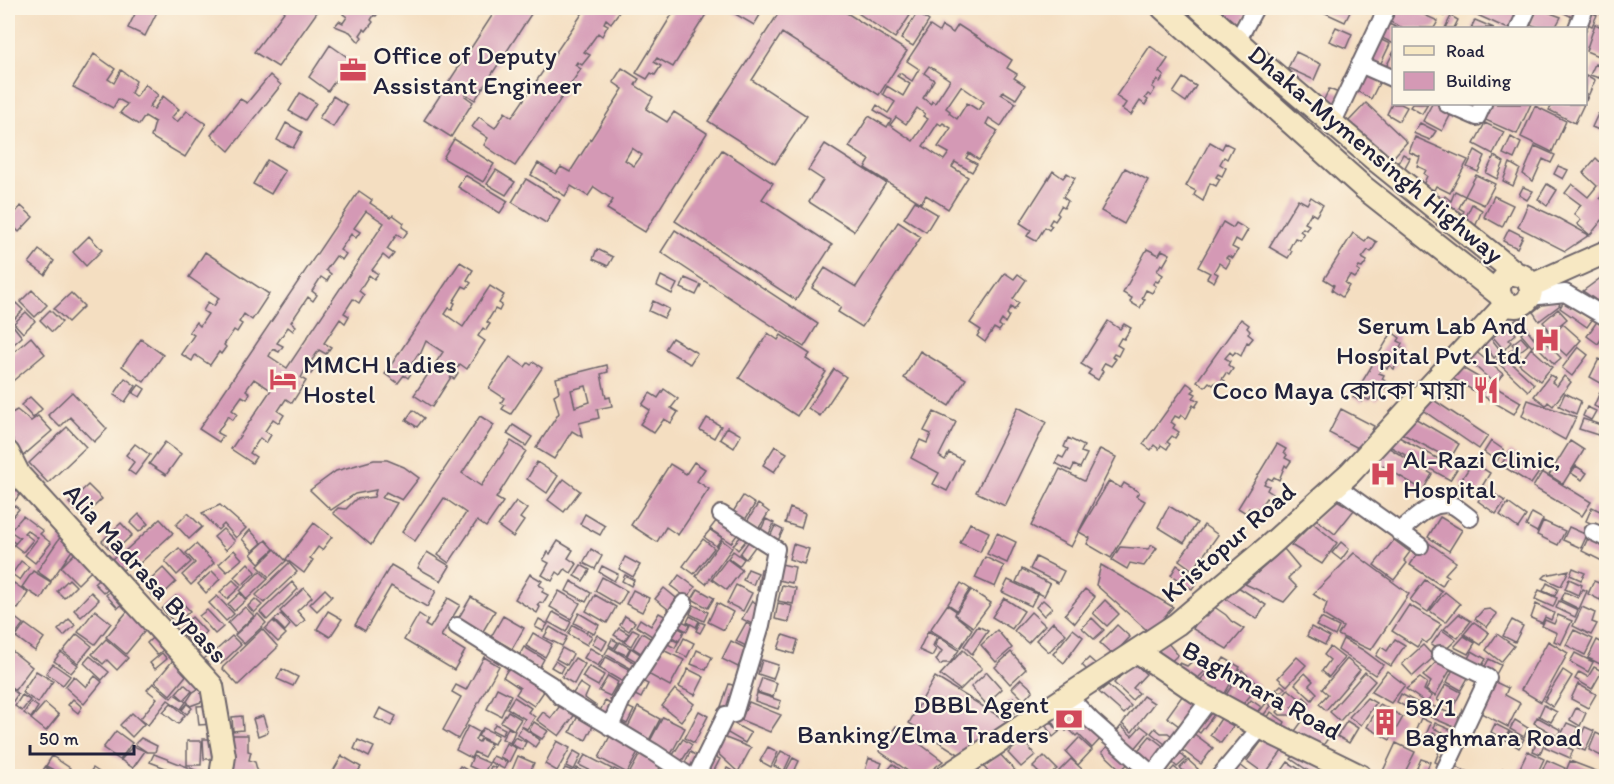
<svg xmlns="http://www.w3.org/2000/svg" width="1614" height="784" viewBox="0 0 1614 784" font-family="Itim,'Noto Sans Bengali',sans-serif">
<rect width="100%" height="100%" fill="#fcf5e5"/>
<filter id="ink" filterUnits="userSpaceOnUse"><feTurbulence type="fractalNoise" baseFrequency=".0167" numOctaves="2"/><feDisplacementMap in="SourceGraphic" scale="12" xChannelSelector="R" yChannelSelector="G"/><feConvolveMatrix kernelMatrix="1 2 1 2 8 2 1 2 1" color-interpolation-filters="sRGB"/></filter>
<filter id="wash" filterUnits="userSpaceOnUse"><feTurbulence type="fractalNoise" baseFrequency=".008" numOctaves="4" result="noise"/><feDisplacementMap in="SourceGraphic" scale="24" xChannelSelector="R" yChannelSelector="G"/><feGaussianBlur stdDeviation="1.35" result="paint"/><feColorMatrix in="noise" values="0 0 0 0 0 0 0 0 0 0 0 0 0 0 0 0 0 1.4 0 .05"/><feComposite in="paint" operator="in"/></filter>
<g filter="url(#wash)">
<rect width="100%" height="100%" fill="#f4dec1"/>
<g id="blocks">
<path fill="#d499b5" fill-rule="evenodd" d="M138 8H146L157 12 145 36 128 28Z
M287 8H320L278 67 254 52Z
M352 8H379L381 9 376 16 374 15 371 20 373 22 366 31 364 29 360 35 362 37 359 42 350 32 335 26 339 21 343 23 347 17 343 14 347 9 350 11Z
M497 8H535L475 100 466 94 465 96 473 102 451 137 424 120Z
M586 8H622L611 23 606 19 604 23 608 25 602 36 598 33 588 47 584 52 590 55 582 65 577 62 575 65 581 69 515 166 484 145 488 138 472 127 479 117 495 128 505 112 512 117Z
M676 8H710L673 67 657 58 654 62 661 66 655 75 651 73 647 79 636 73Z
M725 8H747L760 15 754 25Z
M782 8H839L907 51 879 95 782 33 752 80 807 116 775 164 708 121Z
M862 8H915L895 38 858 13Z
M1212 8H1249L1237 31Z
M1321 8H1352L1345 22 1319 10Z
M1394 8H1409L1438 21 1434 28H1403L1388 21Z
M1431 8H1448L1444 16 1430 10Z
M1462 8H1501L1520 16 1514 28H1506Z
M1537 8 1561 17 1555 28H1540L1529 24Z
M1559 8H1582L1576 19 1558 10Z
M1600 8H1606V16L1598 13Z
M1588 11 1597 15 1592 26 1583 22Z
M917 13 929 21 913 46 901 39Z
M1451 16 1458 20 1454 28H1445Z
M1475 20 1494 28H1471Z
M1386 23 1398 28H1394V44L1380 37Z
M1595 24 1606 29 1605 59 1586 51Z
M958 25 1012 60 1007 68 1017 74 1014 78 1025 85 1016 99 1003 91 1001 94 1016 103 1001 126 989 118 986 124 998 131 979 160 969 153 966 158 977 164 972 172 955 162 952 167 968 177 948 209 926 195 921 203 865 168 870 160 849 147 869 116 887 127 891 120 874 110 877 105 888 113 895 102 883 94 887 86 903 96 910 84 897 76 900 73 912 81 919 69 907 61 930 26 939 32 942 26 953 33ZM929 66 950 80 935 103 932 101 931 104 923 98 934 80 924 73ZM961 86 984 102 978 110 967 103 957 119 949 113 950 111 946 108ZM917 108 925 114 923 116 928 119 913 141 890 125 896 117 906 124ZM938 123 941 125 943 123 951 128 938 147 949 153 944 160 923 146Z
M1336 27 1352 34 1346 48 1329 41Z
M1375 37 1390 44 1380 65 1366 58Z
M330 45 350 59 328 91 309 77Z
M1150 46 1168 59 1159 72 1164 76 1160 82 1157 80 1152 87 1155 89 1151 96 1148 94 1145 98 1148 100 1145 105 1140 101 1131 115 1122 109 1126 103 1116 96Z
M1394 51V71L1386 67Z
M1296 52 1321 64 1314 80 1288 68Z
M94 54 115 69 108 79 114 83 121 70 136 81 131 93 136 97 145 84 158 95 149 107 154 109 163 96 179 109 171 118 177 122 187 111 206 124 185 157 151 137 155 122 145 116 139 125 120 113 127 104 118 99 113 108 73 87Z
M1595 64 1604 68 1599 78 1590 75Z
M622 68 639 79 635 85 653 97 646 109 667 122 674 112 707 133 645 232 607 209 613 200 594 187 588 196 571 186 565 196 531 175 538 163 556 174 561 167 570 172 623 89 613 82ZM632 148 642 155 634 166 625 160Z
M1363 72 1380 81 1371 99 1353 89Z
M270 75 281 85 229 151 211 135 240 99 247 103Z
M1586 75 1595 80 1586 101Z
M1183 78 1196 86 1186 102 1173 93Z
M1329 89 1341 94 1332 112 1321 106Z
M300 93 316 103 305 120 289 111Z
M333 96 347 105 333 127 319 118Z
M1366 103 1407 142 1389 162 1347 123Z
M1392 104H1401L1407 107 1399 121 1387 114Z
M1412 104H1428L1422 114 1410 107Z
M1432 104H1440L1453 110 1442 131 1423 121Z
M1488 104H1531L1517 134 1481 118Z
M1553 104H1584L1575 123 1549 110Z
M1535 106 1566 121 1552 152 1521 137Z
M1598 114 1606 118V133L1592 127Z
M286 123 302 132 293 148 277 140Z
M1420 123 1436 131 1430 140 1413 133Z
M1485 123 1504 132 1493 154 1474 144Z
M1415 137 1468 160 1450 193 1436 186 1434 190 1423 185 1427 176 1424 174 1426 170 1417 166 1420 157 1409 152Z
M1511 137 1521 143 1514 159 1503 154Z
M454 139 494 164 483 182 443 158Z
M1210 142 1222 149 1225 143 1233 147 1227 159 1224 157 1220 164 1226 168 1222 176 1218 174 1216 177 1220 179 1216 186 1210 183 1203 201 1194 195 1196 191 1186 186Z
M825 144 886 183 854 231 809 202 823 180 808 170Z
M1535 146 1555 155 1551 163 1543 159 1533 181 1523 174Z
M722 150 773 183 762 199 832 245 796 300 675 221Z
M1475 150 1485 156 1478 172 1467 167Z
M1403 154 1410 158 1404 169 1397 165Z
M1494 156 1504 162 1497 179 1486 173Z
M1596 158 1606 168V195L1604 193 1600 198 1606 203V222L1603 219 1590 235 1577 224 1581 220 1574 214 1581 205 1565 193 1572 184 1588 197 1597 186 1583 173Z
M267 160 285 171 271 194 253 184Z
M1510 163 1520 169 1513 186 1503 181Z
M1558 166 1568 170 1563 179 1554 174Z
M1125 168 1148 180 1124 224 1101 211Z
M496 170 515 182 506 195 487 184Z
M1053 171 1063 178 1067 173 1075 178 1063 197 1068 201 1064 208 1061 206 1057 213 1059 215 1055 221 1052 219 1049 224 1052 226 1049 230 1045 227 1036 241 1027 236 1031 230 1020 223Z
M465 175 508 201 500 213 458 187Z
M1476 175 1495 184 1484 205 1465 196Z
M526 179 560 200 546 223 512 202Z
M1547 184 1557 190 1547 206 1538 199Z
M1523 187 1533 191 1527 200 1519 195Z
M359 191 372 200 370 203 391 217 393 215 404 223 402 227 408 231 403 238 397 234 387 249 394 254 389 260 383 255 372 270 378 274 374 279 369 275 359 291 364 295 359 303 353 299 344 313 349 316 345 323 340 319 324 343 331 347 326 354 319 350 310 363 316 367 311 374 305 370 301 378 306 381 292 403 286 399 278 411 284 415 279 423 273 419 265 431 271 435 266 443 260 438 250 453 256 457 252 463 231 449 271 390 254 379 246 390 250 393 247 399 242 396 232 410 237 414 233 420 228 416 217 433 223 436 219 442 199 429ZM366 211 384 223 287 368 269 356 273 349 279 352 283 346 277 343 288 327 293 331 296 326 291 322 308 297 313 301 317 295 312 291 321 277 327 281 331 274 326 270 336 256 342 260 346 254 340 250 351 234 356 238 360 232 354 228Z
M1455 191 1465 196 1459 208 1464 211 1459 222 1438 206 1445 196 1451 201Z
M1494 196 1513 205 1502 227 1484 217Z
M1311 197 1323 205 1316 216 1311 213 1305 223 1309 225 1306 230 1303 228 1300 231 1304 234 1300 240 1295 238 1289 249 1292 251 1288 258 1269 247 1298 199 1307 204Z
M915 201 937 214 926 232 904 218Z
M1472 204 1482 210 1475 227 1464 221Z
M1528 204 1558 218 1589 235 1565 251 1518 227Z
M21 206 33 217 19 232 8 221Z
M898 222 921 237 862 327 838 312 841 307 812 288 825 268 856 287Z
M1223 222 1233 228 1236 223 1248 230 1241 242 1236 239 1232 247 1238 250 1233 258 1228 256 1226 258 1230 261 1226 268 1219 263 1214 272 1218 274 1214 282 1207 278 1210 273 1198 267Z
M1509 229 1523 236 1517 248 1503 241Z
M675 230 818 324 804 347 661 252Z
M1353 233 1365 241 1368 237 1377 242 1371 252 1368 250 1362 258 1367 261 1362 268 1359 267 1357 270 1360 272 1355 278 1350 275 1345 283 1349 286 1342 297 1332 290 1334 285 1324 279Z
M89 236 102 250 86 266 73 252Z
M597 249 613 257 608 266 593 259Z
M1147 249 1159 255 1162 250 1170 254 1163 266 1161 264 1157 271 1163 275 1158 282 1155 281 1153 284 1156 286 1152 293 1146 290 1142 298 1145 299 1140 308 1130 302 1132 298 1123 293Z
M39 250 54 261 45 275 29 263Z
M205 252 269 294 252 320 244 314 239 322 242 324 237 332 234 330 224 345 226 347 221 354 219 352 210 365 195 355 192 361 181 354 194 335 189 332 196 322 200 326 208 314 203 311 208 302 214 306 219 298 189 277Z
M460 262 473 270 467 280 471 283 467 288 463 286 453 302 455 303 452 309 449 308 445 314 463 327 490 286 504 295 499 303 502 305 499 311 495 309 487 322 490 324 486 330 483 328 478 336 485 341 467 369 460 364 455 371 458 373 454 379 451 377 432 407 414 395 443 352 426 341 420 355 418 354 408 369 412 372 408 378 404 375 398 383 385 374Z
M1005 273 1014 279 1018 274 1026 280 1013 299 1019 303 1014 310 1011 307 1007 314 1009 316 1005 323 1002 320 999 325 1002 327 999 331 994 328 985 342 977 336 981 330 970 323Z
M1606 274V307L1583 291Z
M661 276 677 284 672 294 657 286Z
M685 278 701 285 696 295 681 288Z
M32 290 47 305 35 317 20 302Z
M71 293 84 306 68 322 54 309Z
M1554 296 1560 305 1539 321 1533 312Z
M653 301 669 309 664 318 649 311Z
M1564 301 1592 320 1587 327 1560 308Z
M16 303 23 310 14 319 8 311Z
M1558 309 1567 319 1551 332 1543 322Z
M50 310 62 322 52 332 40 320Z
M26 312 35 321 23 333 14 323Z
M1520 317 1527 327 1520 332 1513 322Z
M8 319 22 337 8 349Z
M1241 319 1249 325 1247 328 1250 331 1248 334 1253 338 1249 343 1247 342 1241 356 1235 352 1233 355 1230 352 1225 358 1230 361 1228 365 1233 369 1229 375 1226 373 1222 379 1225 381 1221 386 1216 382 1213 385 1209 382 1205 387 1197 381Z
M1598 320 1606 327V332L1598 344 1587 336Z
M1108 321 1120 329 1124 324 1131 328 1124 339 1121 338 1117 345 1122 348 1118 356 1114 354 1112 357 1116 359 1111 366 1105 363 1101 370 1103 371 1098 380 1088 374 1091 370 1081 364Z
M1563 324 1581 340 1567 356 1549 340Z
M1508 326 1516 334 1509 340 1511 342 1504 350 1493 337Z
M1545 327 1551 335 1542 343 1535 335Z
M1527 329 1537 342 1532 347 1521 334Z
M1392 332 1400 338 1398 341 1402 343 1400 347 1405 350 1396 360 1398 361 1394 369 1389 365 1387 369 1383 366 1379 373 1384 375 1382 379 1388 383 1384 389 1381 387 1377 393 1380 395 1377 400 1372 397 1369 400 1364 398 1362 402 1353 397Z
M768 333 778 340 781 335 810 354 806 359 826 372 797 416 739 378Z
M31 337 45 354 8 385V357Z
M1490 337 1501 351 1494 358 1483 343Z
M1521 337 1528 345 1519 352 1512 344Z
M672 338 697 353 690 364 665 349Z
M141 339 163 355 144 382 122 366Z
M1546 342 1561 358 1554 364 1539 348Z
M1578 347 1588 355 1572 376 1562 368Z
M1514 348 1520 355 1512 362 1506 354Z
M1531 348 1552 367 1540 381 1519 364Z
M1474 350 1503 374 1495 384 1467 359Z
M920 351 966 379 949 406 904 378Z
M1502 354 1534 384 1528 391 1496 361Z
M510 357 525 367 528 363 531 365 533 362 542 368 511 414 502 409 505 405 501 403 504 398 489 388Z
M1599 359 1606 362V386L1590 377Z
M607 365 608 372 601 374 606 398 610 397 612 406 597 409 599 418 579 423 582 437 572 431 554 459 536 448 559 413 554 395 559 392 556 378ZM586 386 590 402 575 407 571 390Z
M1459 366 1521 402 1514 414 1450 377Z
M834 369 846 377 820 416 808 408Z
M1550 375 1555 378 1552 382 1557 386 1564 376 1571 382 1553 406 1548 402 1546 405 1534 396Z
M125 378 136 386 125 402 114 395Z
M1187 383 1195 389 1192 392 1196 394 1193 398 1199 401 1195 407 1193 405 1186 419 1181 415 1179 418 1175 416 1171 422 1175 425 1173 428 1179 432 1175 438 1172 436 1167 442 1170 444 1167 449 1161 445 1159 449 1154 445 1151 450 1143 444Z
M139 385 145 389 140 397 133 393Z
M664 389 678 399 671 408 678 412 671 423 664 419 654 433 640 424 650 410 642 405 650 393 658 398Z
M72 392 107 429 94 442 70 417 60 427 48 415Z
M1600 392 1606 395V412L1594 406Z
M1565 393 1581 401 1576 414 1559 406Z
M30 397 42 409 33 418 21 405Z
M1429 397 1488 436 1479 449 1421 409Z
M1528 400 1576 417 1565 440 1522 416Z
M1018 407 1046 422 1005 506 976 492Z
M1587 407 1596 411 1591 420 1583 416Z
M1341 409 1374 426 1362 450 1329 433Z
M17 410 31 421 38 416 52 431 23 456 8 432V415Z
M413 410 424 418 417 427 406 420Z
M934 412 956 422 939 456 945 460 949 453 963 460 947 491 933 484 939 473 911 458 920 440 927 443 931 434 924 431Z
M480 416 494 425 462 473 481 486 511 441 526 451 496 498 503 502 486 527 477 521 449 563 438 555 466 513 444 498 415 541 402 532Z
M1413 417 1459 444 1450 459 1399 432Z
M707 418 721 426 714 438 700 430Z
M1583 419 1601 425 1598 435 1579 429Z
M513 425 532 437 526 446 507 434Z
M67 427 86 447 48 483 29 463Z
M727 427 741 435 734 448 720 439Z
M1397 436 1457 469 1450 480 1391 447Z
M1068 438 1084 446 1081 452 1087 454 1080 468 1074 465 1071 471 1055 463 1059 456 1063 458 1068 449 1064 447Z
M1491 441 1504 450 1497 461 1484 452Z
M1570 441 1584 450 1563 484 1549 475Z
M165 442 181 454 166 475 149 464Z
M135 444 150 455 135 475 128 470 134 462 126 455Z
M1277 444 1286 449 1284 452 1287 455 1285 458 1291 461 1287 467 1285 465 1279 480 1274 477 1272 480 1268 478 1264 484 1269 486 1267 490 1273 494 1269 500 1266 498 1262 504 1265 506 1262 511 1256 508 1254 511 1249 508 1246 513 1238 508Z
M775 446 787 453 774 472 763 465Z
M1386 446 1432 474 1423 490 1376 462Z
M1100 449 1116 457 1071 547 1031 526 1060 469 1084 481Z
M1510 451 1540 471 1531 484 1501 465Z
M374 460H387L404 467 419 478 402 500 386 492 382 498 397 503 371 545 333 513 338 508 346 509 356 499 374 497 376 490 355 494 331 510 310 490 336 471Z
M537 462 558 476 547 493 527 479Z
M694 462 705 469 697 481 709 489 678 535 666 527 657 542 631 525 670 464 686 474Z
M1473 462 1490 473 1477 495 1459 483Z
M1576 466 1587 473 1582 480 1571 473Z
M1542 472 1591 502 1582 516 1533 487Z
M564 479 580 491 564 512 548 500Z
M18 481 26 487 13 503 8 499V495Z
M1109 481 1121 488 1124 483 1139 492 1136 496 1145 501 1111 558 1087 544 1090 538 1079 532Z
M88 485 102 499 83 517 69 503Z
M1486 489 1505 501 1496 514 1478 501Z
M743 496 755 504 743 523 731 515Z
M1335 499 1354 510 1335 534 1316 519Z
M516 501 527 509 520 518 524 521 513 537 498 526Z
M1508 503 1526 516 1518 528 1500 515Z
M758 504 769 512 757 531 746 523Z
M14 505 19 509 9 521 8 520V513Z
M220 505 246 528 236 538 224 524 218 530 202 513Z
M1169 506 1197 523 1184 543 1158 527Z
M1592 507 1606 514 1601 528 1586 521Z
M790 508 805 514 801 528 785 523Z
M188 513 202 527 189 539 176 525Z
M1532 513 1543 519 1537 532 1526 526Z
M139 514 148 524 139 532 130 523Z
M585 514 605 526 600 535 580 524Z
M23 516 43 531 40 534 51 543 35 563 25 555 38 538 27 530 24 533 33 540 23 552 14 545 20 538 10 531 8 534V526L12 529Z
M720 516 740 531 731 543 710 529Z
M1440 517 1462 530 1449 551 1428 537Z
M160 519 173 533 138 565 125 551Z
M766 519 774 523 768 536 760 532Z
M1543 521 1565 531 1558 545 1537 535Z
M121 523 132 535 113 553 102 541Z
M314 523 332 537 322 550 318 547 310 558 313 560 304 573 286 559Z
M970 523 989 532 980 552 960 543Z
M1313 523 1337 543 1322 564 1291 545Z
M1204 525 1218 535 1193 570 1179 560Z
M775 526 783 530 777 543 769 539Z
M1569 527 1587 535 1581 548 1563 540Z
M223 529 235 541 226 550 214 537Z
M250 530 262 543 253 551 242 539Z
M710 530 722 538 716 546 704 537Z
M744 533 749 537 738 550 733 545Z
M997 533 1016 542 1007 563 987 554Z
M1590 534 1606 542V563L1582 551Z
M61 536 75 546 51 581 37 571Z
M8 538 15 543 8 552Z
M703 539 714 548 694 574 683 566Z
M750 539 757 544 746 559 740 554Z
M266 540 274 549 259 563 251 554Z
M722 540 732 548 706 584 696 576Z
M1394 540 1410 552 1404 560 1407 563 1394 580 1374 565Z
M558 541 573 550 568 558 577 564 571 573 565 569 561 575 557 572 552 581 542 575 549 563 543 560 548 552 550 554Z
M1426 541 1456 562 1445 574 1448 576 1442 586 1410 565Z
M1341 542 1349 549 1341 560 1332 553Z
M196 544 214 563 191 585 182 575 195 563 186 553Z
M793 544 809 549 804 564 789 559Z
M1152 545 1157 548 1144 566 1130 563 1127 569 1112 560 1120 547 1148 549Z
M179 548 191 562 177 575 165 561Z
M275 549 286 561 269 577 258 566Z
M591 549 602 556 595 569 583 563Z
M1284 549 1299 567 1288 578 1297 587 1284 602 1245 584Z
M78 550 95 567 78 584 61 567Z
M234 550 242 559 227 572 219 564Z
M733 551 744 559 739 566 728 558Z
M120 552 131 563 123 570 112 559Z
M427 552 450 566 441 581 418 568Z
M1354 553 1409 594 1371 650 1338 635 1343 627 1323 615 1327 603 1313 594Z
M625 557 640 565 633 577 619 569Z
M985 557 1004 566 995 587 975 578Z
M1036 557 1064 571 1058 583 1030 569Z
M727 559 742 570 727 590 712 579Z
M21 561 29 567 20 580 12 574Z
M248 563 256 572 242 585 234 577Z
M289 563 297 572 264 603 256 595Z
M781 564 795 567 792 583 778 580Z
M391 565 436 591 427 607 391 586 365 631 355 625Z
M581 565 590 570 583 581 574 576Z
M1101 565 1173 607 1150 633 1096 585Z
M1177 565 1199 579 1192 589 1171 575Z
M602 566 618 574 614 581 599 572Z
M163 568 176 582 157 600 144 586Z
M1573 568 1585 573 1581 580 1570 575Z
M748 569 758 573 753 585 743 580Z
M761 569 770 570 766 591 757 590Z
M1022 569 1050 584 1044 596 1016 582Z
M1569 570 1561 586 1543 578 1546 575Z
M33 571 51 582 41 599 22 587Z
M212 571 220 579 206 593 198 584Z
M260 571 268 579 247 599 240 591Z
M104 573 114 584 104 593 94 583Z
M530 574 542 581 539 585 544 588 542 592 548 595 543 603 540 602 537 605 540 607 537 613 515 599Z
M625 575 634 580 631 586 622 581Z
M679 575 695 587 687 598 671 586Z
M602 577 627 591 619 605 595 591Z
M69 579 76 586 64 598 57 591Z
M1569 579 1582 585 1578 595 1565 589Z
M233 580 240 587 227 599 220 592Z
M1008 580 1037 594 1031 606 1002 592Z
M1425 580 1442 591 1428 612 1410 600Z
M571 581 591 593 586 602 566 591Z
M1594 581 1606 586 1600 600 1588 594Z
M292 582 298 589 267 620 260 612Z
M14 583 28 593 18 609 8 603V593Z
M961 583 970 589 957 610 948 604Z
M1547 583 1558 589 1555 596 1543 591Z
M736 585 752 593 743 611 727 603Z
M782 585 796 588 793 604 778 601Z
M115 586 128 599 118 608 106 595Z
M1238 587 1266 605 1257 619 1224 598Z
M304 588 312 597 297 611 305 620 296 628 280 611Z
M664 588 681 602 673 613 655 599Z
M325 589 332 596 317 611 310 604Z
M698 589 714 598 708 608 692 599Z
M1085 589 1095 597 1075 623 1065 614Z
M1583 589 1587 591 1579 609 1561 600 1565 592 1578 598Z
M633 590 649 598 642 612 626 604Z
M971 590 991 603 973 627 955 614Z
M1539 590 1557 598 1553 607 1535 599Z
M1606 590V605L1601 602Z
M559 591 580 603 571 619 550 607Z
M91 592 99 600 81 617 74 610Z
M1445 592 1460 604 1446 622 1430 611Z
M240 593 246 600 234 611 228 604Z
M595 595 616 607 607 623 586 611Z
M176 596 190 611 176 624 162 609Z
M217 596 234 614 226 621 209 603Z
M471 597 495 611 482 633 458 619Z
M448 598 460 605 441 636 465 651 454 670 404 640 419 614 428 620 425 625 430 628Z
M1004 598 1024 611 1012 629 992 617Z
M255 599 262 605 254 613 248 606Z
M1043 600 1052 608 1044 616 1036 607Z
M1105 600 1119 614 1107 626 1093 613Z
M752 601 768 609 758 627 742 619Z
M1559 601 1578 610 1575 617 1556 608Z
M717 603 733 612 724 630 708 622Z
M778 603 792 606 789 622 775 619Z
M1536 604 1554 613 1551 620 1545 617 1542 623 1531 618Z
M694 605 708 612 704 621 690 614Z
M947 605 956 611 955 615 972 629 960 648 930 630Z
M1409 605 1441 624 1431 639 1426 643 1422 640 1417 647 1392 631Z
M1213 606 1226 615 1231 621 1244 629 1227 649 1193 629 1200 616 1207 617Z
M131 607 149 626 126 654 106 637Z
M245 607 254 616 236 633 228 623Z
M1582 607 1595 613 1592 622 1597 624 1591 635 1573 626Z
M1490 609 1497 614 1487 627 1475 619 1483 610Z
M95 610 111 623 95 644 78 632Z
M207 610 223 627 215 634 199 616Z
M328 611 342 619 330 637 317 629Z
M553 612 571 622 566 632 548 622Z
M1031 612 1045 625 1028 643 1014 631Z
M579 613 599 625 594 634 574 623Z
M659 613 670 619 658 640 636 626 640 619 651 626Z
M258 614 266 623 244 644 235 635Z
M281 614 290 625 285 631 274 620Z
M1459 614 1471 621 1458 638 1444 629Z
M1558 615 1572 621 1561 644 1554 641 1557 633 1542 626 1545 620 1554 624Z
M503 616 524 628 512 649 491 637Z
M625 616 635 622 629 631 620 625Z
M690 616 699 621 696 627 687 622Z
M14 617 23 624 13 638 8 634V626Z
M192 617 206 632 192 645 178 630Z
M676 618 690 625 687 631 673 624Z
M1092 618 1104 630 1094 639 1082 628Z
M1321 618 1339 627 1335 636 1316 626Z
M69 619 75 625 64 636 58 630Z
M539 619 548 624 543 631 535 627Z
M1512 620 1523 626 1515 642 1503 636Z
M273 621 286 634 278 642 265 629Z
M700 622 705 624 700 633 696 631Z
M1053 622 1066 634 1049 652 1036 640Z
M1474 622 1489 633 1481 645 1464 634Z
M746 623 762 631 752 649 736 641Z
M25 624 44 638 35 651 16 637Z
M573 625 592 636 587 645 568 634Z
M673 625 684 631 679 641 668 635Z
M1117 625 1130 637 1113 655 1100 643Z
M978 626 988 631 972 654 964 646Z
M550 627 567 637 562 646 544 637Z
M1311 627 1330 637 1325 645 1307 636Z
M619 628 629 634 624 641 614 635Z
M262 629 278 647 238 685 222 668Z
M633 629 639 632 631 646 624 642Z
M1073 629 1083 637 1064 663 1053 654Z
M997 630 1012 648 996 662 981 645Z
M1442 630 1456 640 1442 653 1431 645Z
M1574 630 1593 639 1585 655 1566 645Z
M928 631 937 636 933 646 936 649 932 656 919 650Z
M533 633 552 644 545 657 526 646Z
M642 633 656 642 647 657 633 648Z
M77 634 92 646 78 663 63 651Z
M1497 634 1514 646 1501 662 1486 650Z
M597 635 607 641 602 650 592 644Z
M783 635 798 640 794 654 778 649Z
M232 636 241 645 221 664 212 654Z
M1464 636 1475 643 1468 654 1454 647Z
M667 637 678 642 675 648 664 642Z
M939 637 959 650 950 663H943L940 665 936 660 942 651 935 645Z
M152 638 163 650 157 655 147 643Z
M684 638 694 643 687 657 677 652Z
M106 639 128 658 117 670 107 660 103 664 92 654Z
M612 639 618 642 614 648 609 645Z
M1343 639 1363 650 1383 665 1375 675 1338 650Z
M1395 639 1405 645 1391 666 1376 656 1381 647 1387 651Z
M1597 640 1606 645V667L1588 658Z
M731 641 747 649 738 667 722 659Z
M1166 641 1178 655 1168 664 1156 649Z
M1548 641 1568 653 1541 702 1521 690Z
M620 642 630 648 626 655 615 650Z
M205 645 212 651 203 660 196 653Z
M1423 645 1434 657 1413 676 1402 664Z
M524 647 544 659 538 670 518 658Z
M609 647 640 666 637 672 605 654Z
M1330 647 1344 658 1329 677 1322 671 1330 660 1324 655Z
M562 648 573 654 567 665 556 659Z
M590 648 604 656 598 666 584 658Z
M631 648 645 657 641 664 627 656Z
M661 649 684 660 670 686 648 674Z
M697 650 712 657 706 670 691 664Z
M963 650 982 668 960 690 940 675Z
M12 651 32 667 15 690 8 685V658Z
M1472 651 1486 659 1480 669 1466 662Z
M61 652 78 665 71 673 54 661Z
M1011 652 1026 669 1010 684 995 667Z
M162 653 167 659 155 669 150 663Z
M1575 653 1593 662 1588 672 1570 662Z
M90 656 109 672 102 680 84 663Z
M484 657 499 666 458 739 443 730 461 697 452 692 456 685 466 690Z
M606 657 634 672 632 676 648 684 641 698 625 690 628 685 599 668Z
M1197 657 1211 665 1193 683 1175 669 1180 663 1187 666Z
M1297 657 1306 665 1287 686 1278 678Z
M575 658 585 664 574 684 562 677Z
M1089 658 1098 666 1091 674 1082 665Z
M1224 658 1240 667 1221 700 1196 684 1211 669 1215 672Z
M1440 658 1452 667 1435 696 1426 690 1431 682 1423 676Z
M174 659 189 672 170 695 155 682Z
M1347 659 1360 670 1326 710 1319 704 1328 694 1322 689Z
M1489 659 1501 665 1494 678 1482 672Z
M762 660 778 665 773 679 758 674Z
M555 661 564 667 561 673 551 667Z
M1133 662 1146 674 1133 688 1139 693 1132 700 1114 683Z
M53 664 70 676 63 685 46 673Z
M511 664 547 687 534 706 516 694 520 688 503 677Z
M589 666 604 675 598 686 582 677Z
M1454 667 1469 676 1461 690 1447 682Z
M1594 667 1602 671 1592 689 1575 679 1579 672 1588 677Z
M282 669 298 677 293 686 277 679Z
M688 669 704 677 695 695 679 687Z
M1242 670 1259 685 1240 708 1224 698Z
M1563 670 1572 676 1553 707 1544 701Z
M36 671 53 681 38 703 22 692Z
M1387 671 1405 685 1391 703 1371 692Z
M987 672 1002 689 986 704 971 687Z
M1365 672 1375 681 1340 721 1330 712Z
M1305 673 1313 681 1309 685 1317 693 1312 700 1295 684Z
M74 676 86 687 95 676 102 682 84 704 65 687Z
M608 676 618 682 610 696 599 691Z
M935 677 1010 723 963 757 909 723Z
M762 678 777 683 773 697 757 692Z
M1420 678 1427 683 1424 690 1432 696 1426 703 1406 689Z
M1021 679 1033 690 1024 700 1012 688Z
M1493 681 1508 688 1505 695 1520 703 1508 727 1477 711Z
M153 683 171 698 174 694 186 702 181 709 168 700 148 725 140 719 157 698 147 690Z
M580 683 589 689 585 698 596 706 591 713 569 699Z
M184 684 192 691 184 700 176 693Z
M729 684 739 687 730 716 719 712Z
M1446 684 1461 692 1452 709 1437 700Z
M1578 684 1596 694 1588 708 1571 699Z
M618 685 626 689 617 704 610 700Z
M1108 685 1131 706 1124 714 1099 692Z
M1281 685 1285 688 1280 693 1276 690Z
M203 686 209 699 190 706 187 701 193 692Z
M8 687 18 694 11 704 8 702Z
M497 688 511 695 501 716 487 709Z
M675 689 694 704 681 721 662 706Z
M1288 689 1300 699 1292 707 1296 711 1292 715H1280L1277 712 1283 706 1278 701Z
M1185 692 1201 704 1183 729 1167 717Z
M757 693 781 701 778 709 755 701Z
M1401 694 1424 706 1420 715 1397 702Z
M22 695 30 700 22 711 15 706Z
M1143 696 1154 703 1132 732 1122 724Z
M514 697 531 708 528 712 535 717 527 729 521 726 525 719 507 708Z
M1013 697 1021 707 1008 718 1000 707Z
M1304 697 1310 703 1301 713 1295 707Z
M1367 698 1376 703 1361 725 1349 717Z
M73 699 82 707 78 713 68 705Z
M1251 700 1261 707 1253 717 1243 710Z
M605 701 616 707 608 721 598 715Z
M31 702 38 707 31 718 24 713Z
M749 702 781 715 770 732 741 720Z
M1267 702 1271 706 1260 719 1255 717Z
M45 703 59 715 46 731 31 719Z
M171 703 185 715 178 724 163 712Z
M562 703 576 713 559 736 537 720 543 712 551 718Z
M619 703 634 710 627 724 612 716Z
M1071 703 1083 714 1066 731 1055 712Z
M187 704 192 708 187 714 182 710Z
M1380 704 1403 717 1390 740 1367 727Z
M211 705 212 724 199 725 197 706Z
M1207 705 1216 712 1200 733 1190 726Z
M1430 705 1466 720 1461 730 1426 715Z
M1544 705 1557 712 1551 722 1539 716Z
M638 707 660 719 647 744 625 733Z
M380 708 396 716 391 726 375 718Z
M1576 708 1586 713 1580 726 1570 720Z
M508 711 521 719 514 730 501 722Z
M699 711 708 716 694 743 685 738Z
M1054 712 1065 727 1059 731 1049 716Z
M1271 712 1285 722 1281 730 1266 720Z
M132 713 144 724 132 737 120 725Z
M579 714 595 722 586 740 570 732Z
M1224 714 1236 722 1221 743 1210 735Z
M242 716 243 730 233 731 232 717Z
M263 716 268 732 258 736 253 719Z
M1082 716 1104 735 1092 748 1078 734 1076 736 1070 730Z
M1306 716 1331 734 1320 750 1295 731Z
M663 717 685 728 671 754 649 743Z
M1537 717 1561 730 1557 736 1534 723Z
M1048 718 1059 732 1053 737 1043 722Z
M1421 718 1431 723 1425 737 1415 732Z
M1515 720 1528 728 1524 737 1510 729Z
M1347 721 1358 728 1349 743 1337 736Z
M534 722 548 731 542 739 529 731Z
M731 722 751 733 745 743 726 732Z
M1435 723 1458 733 1456 739 1433 728Z
M1567 723 1579 728 1571 745 1559 739Z
M495 724 505 729 502 735 492 730Z
M1495 724 1509 731 1504 740 1491 732Z
M468 726 479 732 475 740 479 742 481 739 491 744 484 757 474 752 471 758 456 750Z
M896 726 943 761 924 776H915L879 751Z
M1121 726 1132 736 1141 726 1149 732 1133 751 1114 735Z
M522 727 540 740 535 747 517 734Z
M1585 727 1594 731 1585 751 1576 747Z
M483 728 498 735 494 744 478 736Z
M508 728 515 731 510 743 502 739Z
M1155 728 1161 733H1168L1177 740 1170 748 1151 733Z
M116 731 132 743 120 760 103 748Z
M1510 732 1524 739 1519 748 1506 740Z
M1193 733 1213 748 1201 764 1181 749Z
M1433 733 1454 743 1451 750 1430 740Z
M1596 733 1606 738 1601 756 1589 750Z
M611 734 640 749 627 773 599 758Z
M1267 734 1285 747 1265 774 1247 761Z
M230 735H248V751L251 752 249 760 255 762 258 773H230Z
M718 735 751 748 738 772 713 749Z
M1150 736 1168 750 1153 769 1135 754Z
M515 737 526 742 522 750 511 744Z
M141 738 157 746 155 752H147L135 744Z
M1079 738 1092 750 1078 765 1066 752Z
M203 739H214L215 759H204Z
M683 739 692 745 680 764 671 758Z
M1549 739 1573 750 1570 758 1545 747Z
M358 740 374 747 369 757 354 749Z
M1023 740 1035 755 1021 767 1008 753Z
M187 741H202L201 765H187Z
M557 741 570 748 557 771 545 764Z
M1537 741 1544 744 1540 754 1533 751Z
M1112 742 1132 760 1121 770 1102 752Z
M506 743 516 748 509 762 500 757Z
M1396 743 1415 752 1403 776H1394L1383 771Z
M133 746 145 751 133 768 121 760Z
M768 747 778 752 771 767 760 761Z
M1440 749 1449 753 1443 766 1435 762Z
M1177 750 1186 759 1177 767 1168 758Z
M574 751 581 755 574 770 566 766Z
M781 751 791 756 784 771 774 766Z
M1528 751 1544 759 1536 776H1516Z
M641 752 662 763 656 776H628Z
M690 752 704 760 697 774 683 767Z
M1297 752 1321 770 1316 776 1291 759Z
M999 753 1020 776H992L984 767Z
M154 754 203 773 202 776H186L150 762Z
M585 755 612 769 607 776H601L579 765Z
M712 755 720 759 711 776H701Z
M52 756 70 768 65 776 46 766Z
M342 756 361 767 355 776H330Z
M473 756 489 763 484 773 469 766Z
M493 756 507 762 504 769 490 762Z
M518 756 534 763 528 776 510 775Z
M1044 756 1057 769 1049 776H1042L1033 767Z
M793 758 799 761 792 776 785 773Z
M869 758 882 763 877 776 864 774Z
M1071 759 1085 772 1080 776H1065L1059 771Z
M1421 759 1430 762 1425 774 1416 770Z
M1188 760 1198 769 1190 776 1180 768Z
M1547 760 1565 768 1561 776H1540Z
M1570 761 1596 771 1594 776H1564Z
M1288 762 1310 776H1278Z
M1134 763 1145 776H1135L1128 770Z
M667 764 677 769 673 776H661Z
M893 764 908 776H883Z
M1240 765 1254 776H1231Z
M460 766 477 776H453Z
M491 766 496 768 492 776 488 774Z
M972 766 983 776H962Z
M1453 766 1478 776H1449Z
M45 767 59 776 40 775Z
M1174 767 1184 776H1166Z
M93 768 105 776H87Z
M565 768 572 771 570 776H561Z
M577 768 593 776H573Z
M727 768 734 772 732 776H722Z
M614 769 626 775 625 776H611Z
M1503 769 1514 774 1513 776H1499Z
M809 771 822 776H806Z"/>
</g>
</g>
<g filter="url(#ink)">
<use href="#blocks" fill-opacity="0" stroke="#6c646a" stroke-width="1.5"/>
<g fill="none" stroke-linecap="round" stroke-linejoin="round">
<defs>
<path id="street" d="M1519 28 1528 8
M1577 28 1585 8
M1236 39 1241 34 1255 8
M1360 64 1394 79
M1447 104 1477 117 1483 104
M1333 122 1387 8
M1530 297 1565 293 1606 317
M1336 486 1420 546
M1399 532C1414 520 1432 498 1454 506 1459 509 1465 514 1470 518
M1593 532 1606 538
M457 626 551 685 561 697 653 752 689 776
M1440 654 1488 678 1442 776
M1068 696 1091 720 1146 769 1154 773 1210 699
M610 727 622 699 684 603
M696 776 726 715 734 714 761 625 776 549 721 514
M1220 776 1261 727"/>
<path id="secondary" d="M1163 8 1363 187 1500 295
M1200 8 1266 67 1378 162 1518 275
M1499 290a16 16 0 1 1 32 0a16 16 0 1 1-32 0Z
M1530 286 1606 252
M8 453 19 475 212 686 224 756 221 776
M1137 651 1197 692 1272 733 1360 776
M947 776 1177 624 1268 547 1350 473 1506 304"/>
</defs>
<use href="#street" stroke="#6c646a" stroke-width="20"/>
<use href="#secondary" stroke="#6c646a" stroke-width="26"/>
<use href="#street" stroke="#fff" stroke-width="16"/>
<use href="#secondary" stroke="#f7e8c3" stroke-width="22"/>
</g>
</g>
<defs>
<symbol id="office-bare" viewBox="-9 -9 18 18"><path d="M-6-3h4V-5.5h4V-3h4V5H-6ZM-1-4.5V-3h2v-1.5ZM-6 0V1H6V0Z" fill="#d1495b" stroke="#fcf5e5" stroke-width="2.5" paint-order="stroke"/></symbol>
<symbol id="hospital-bare" viewBox="-9 -9 18 18"><path d="M-5-5h3v3.5h4V-5h3V5h-3V1.5h-4V5h-3Z" fill="#d1495b" stroke="#fcf5e5" stroke-width="2.5" paint-order="stroke"/></symbol>
<symbol id="hotel-bare" viewBox="-9 -9 18 18"><path d="M-6-4.5h1.5V1H6V5H4.5V3h-9V5H-6ZM-4 0a1.8 1.8 0 1 1 3.6 0ZM.5 0V-2.5h3Q6-2.5 6 0Z" fill="#d1495b" stroke="#fcf5e5" stroke-width="2.5" paint-order="stroke"/></symbol>
<symbol id="restaurant-bare" viewBox="-9 -9 18 18"><path d="M-5-6h1v4h1v-4h1v4h1v-4h1v5L-1.5 .5V6h-2V.5L-5-1ZM5-6V6H3V1.5H1.5Q1.5-4 5-6Z" fill="#d1495b" stroke="#fcf5e5" stroke-width="2.5" paint-order="stroke"/></symbol>
<symbol id="bank-bare" viewBox="-9 -9 18 18"><path d="M-6-4H6V4H-6ZM0-2.3a2.3 2.3 0 1 0 0 4.6a2.3 2.3 0 1 0 0-4.6Z" fill="#d1495b" stroke="#fcf5e5" stroke-width="2.5" paint-order="stroke"/></symbol>
<symbol id="building-bare" viewBox="-9 -9 18 18"><path d="M-4-6H4V6H1V3H-1V6H-4ZM-2.5-4.3h1.7v1.8h-1.7ZM.8-4.3h1.7v1.8H.8ZM-2.5-1h1.7V.8h-1.7ZM.8-1h1.7V.8H.8Z" fill="#d1495b" stroke="#fcf5e5" stroke-width="2.5" paint-order="stroke"/></symbol>
</defs>
<g fill-rule="evenodd">
<use href="#office-bare" x="334" y="51" width="38" height="38"/>
<use href="#hospital-bare" x="1528" y="321" width="38" height="38"/>
<use href="#hotel-bare" x="264" y="360" width="38" height="38"/>
<use href="#restaurant-bare" x="1467" y="371" width="38" height="38"/>
<use href="#hospital-bare" x="1364" y="455" width="38" height="38"/>
<use href="#bank-bare" x="1050" y="700" width="38" height="38"/>
<use href="#building-bare" x="1366" y="703" width="38" height="38"/>
</g>
<g text-anchor="middle" dominant-baseline="central" stroke-width="4.5" stroke-linejoin="round" paint-order="stroke">
<g font-size="26" fill="#22223b" stroke="#fcf5e5" text-anchor="start">
<text x="373" y="55">Office of Deputy<tspan x="373" dy="30">Assistant Engineer</tspan></text>
<text x="1527" y="325" text-anchor="end">Serum Lab And<tspan x="1527" dy="30">Hospital Pvt. Ltd.</tspan></text>
<text x="303" y="364">MMCH Ladies<tspan x="303" dy="30">Hostel</tspan></text>
<text x="1466" y="390" text-anchor="end">Coco Maya কোকো মায়া</text>
<text x="1403" y="459">Al-Razi Clinic,<tspan x="1403" dy="30">Hospital</tspan></text>
<text x="1049" y="704" text-anchor="end">DBBL Agent<tspan x="1049" dy="30">Banking/Elma Traders</tspan></text>
<text x="1405" y="707">58/1<tspan x="1405" dy="30">Baghmara Road</tspan></text>
</g>
<g font-size="26" fill="#22223b" stroke="#fcf5e5">
<text transform="translate(1376 154) rotate(40)">Dhaka-Mymensingh Highway</text>
<text transform="translate(1228 542) rotate(-41)">Kristopur Road</text>
<text transform="translate(146 573) rotate(48)">Alia Madrasa Bypass</text>
<text transform="translate(1262 690) rotate(29)">Baghmara Road</text>
</g>
</g>
<rect width="1614" height="784" fill="none" stroke="#fcf5e5" stroke-width="30"/>
<rect x="1392" y="27" width="195" height="78" fill="#fcf5e5" stroke="#a5a1a1" stroke-width="1.5"/>
<rect x="1404" y="46" width="30" height="9" fill="#f7e8c3" stroke="#a5a1a1" stroke-width="1.5"/>
<text x="1446" y="57" font-size="18" fill="#22223b">Road</text>
<rect x="1404" y="72" width="30" height="18" fill="#d499b5" stroke="#a5a1a1" stroke-width="1.5"/>
<text x="1446" y="87" font-size="18" fill="#22223b">Building</text>
<path d="M30 745v9h104v-9" fill="none" stroke="#22223b" stroke-width="3"/>
<text x="39" y="745" font-size="18" fill="#22223b" stroke="#fcf5e5" stroke-width="4.5" paint-order="stroke">50 m</text>
</svg>
